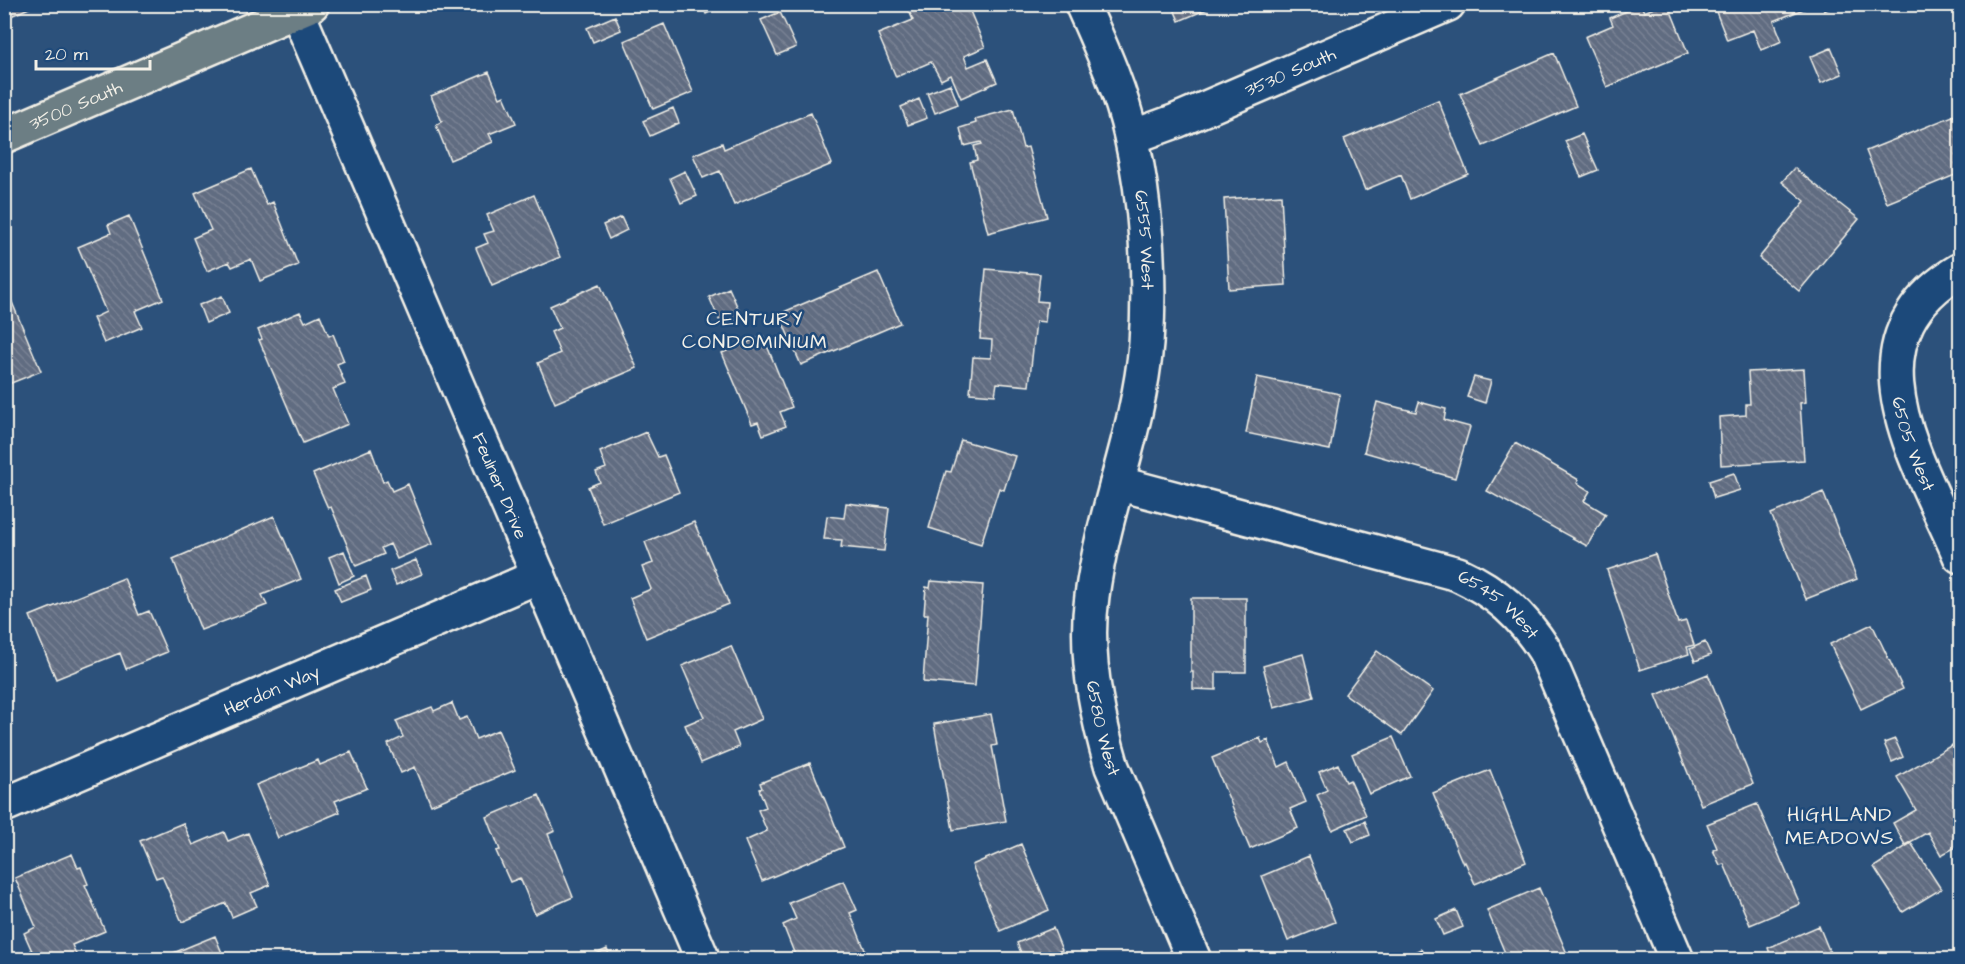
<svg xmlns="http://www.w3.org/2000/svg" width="1965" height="964" viewBox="0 0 1965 964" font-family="'Architects Daughter',sans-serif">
<defs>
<pattern id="building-back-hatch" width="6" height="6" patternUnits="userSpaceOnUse" patternTransform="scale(1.5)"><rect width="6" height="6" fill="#616c81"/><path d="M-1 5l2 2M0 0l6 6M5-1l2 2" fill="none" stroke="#788193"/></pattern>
</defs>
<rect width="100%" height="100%" fill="#2c517b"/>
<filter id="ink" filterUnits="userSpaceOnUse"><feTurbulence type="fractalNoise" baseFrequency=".0167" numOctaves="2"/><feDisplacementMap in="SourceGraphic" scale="12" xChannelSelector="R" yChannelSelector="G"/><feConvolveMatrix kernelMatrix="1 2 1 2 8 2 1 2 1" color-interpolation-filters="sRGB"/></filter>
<g filter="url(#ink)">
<path fill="url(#building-back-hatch)" stroke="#f4f1e8" stroke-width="1.5" d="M4 4H38L4 19Z
M702 4H727L706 14Z
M906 4H967L985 47 964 56 968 67 987 59 997 82 961 98 951 75 941 80 931 62 896 77 878 34 913 20Z
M1172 4H1219L1179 21Z
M1664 4H1668L1688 53 1607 87 1585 37 1613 25 1610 18 1641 5 1644 12Z
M1713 4H1804L1806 8 1774 21 1782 41 1761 50 1753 30 1727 40Z
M1822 4H1839L1824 11Z
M780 12 796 47 777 55 761 20Z
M615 16 621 30 593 42 587 28Z
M664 24 693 92 653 109 624 41Z
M1831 48 1842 74 1821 83 1810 57Z
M1554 53 1576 106 1483 146 1460 94Z
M489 72 500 98 504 96 516 123 489 134 493 142 450 160 436 125 442 122 431 96Z
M950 84 958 104 935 113 927 93Z
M919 99 927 118 908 125 901 107Z
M1438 100 1468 174 1410 199 1401 175 1365 190 1344 139Z
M673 108 679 123 650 136 643 121Z
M1013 109 1023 148 1028 147 1047 217 988 233 970 162 977 160 974 146 982 144 981 142 964 146 960 128 976 123 975 119Z
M811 113 832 164 734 205 720 171 703 178 693 155 722 143 724 149Z
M1960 113V173L1887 203 1866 151Z
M1582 134 1598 170 1581 177 1565 141Z
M1794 168 1859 219 1799 291 1759 258 1805 201 1782 182Z
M251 169 267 205 273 202 298 265 260 281 251 259 232 267 229 262 207 271 193 238 211 230 195 193Z
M685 171 697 196 681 203 670 178Z
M534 195 560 257 492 286 476 248 488 243 484 234 494 231 487 215Z
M1281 195 1286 285 1229 289 1224 199Z
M129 216 163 299 135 311 142 327 104 343 93 318 106 312 78 247 111 233 108 225Z
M621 217 627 230 609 239 603 225Z
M986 269 1040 274 1037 301 1047 302 1045 322 1036 321 1029 386 997 383 995 395 970 393 973 357 991 358 992 340 980 339Z
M878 272 900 323 801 365 779 314Z
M600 284 637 368 555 403 538 363 560 353 551 332 560 328 550 306Z
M6 288 41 371 4 386V289Z
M729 288 742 317 722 326 709 297Z
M222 296 229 313 206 323 199 305Z
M300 312 305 322 320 315 329 336 333 334 344 361 337 364 345 384 333 389 348 424 303 443 259 340 262 339 258 330Z
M763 336 792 407 780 412 786 426 763 435 758 422 752 424 722 353Z
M1804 369 1806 402 1800 403 1804 460 1721 465 1719 417 1746 415V404H1750L1748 372Z
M1257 377 1340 394 1330 450 1246 433Z
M1474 377 1491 381 1485 403 1467 397Z
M1377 402 1416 412 1419 402 1446 409 1444 420 1470 427 1455 478 1364 452Z
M646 432 658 457 664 455 679 492 603 524 588 487 600 482 596 472 606 468 600 452Z
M961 440 1015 456 1004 490 999 488 981 544 929 528 946 471 951 472Z
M1515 443 1579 480 1577 483 1590 491 1584 501 1606 514 1587 546 1487 491Z
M371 449 383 482 387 480 392 491 408 484 432 544 397 559 390 544 381 548 384 554 356 566 331 507 328 508 313 474Z
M1734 473 1740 490 1714 498 1709 481Z
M1823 492 1857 579 1806 599 1771 514Z
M846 503 889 508 884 551 841 547 842 540 824 539 827 516 844 518Z
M274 516 301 579 262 595 267 605 201 630 173 559Z
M694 522 729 604 646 638 630 598 651 589 642 567 653 563 645 542Z
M344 551 354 576 339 583 329 557Z
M1655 554 1678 623 1686 621 1694 645 1687 647 1689 654 1640 670 1607 570Z
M416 560 422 574 396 585 390 571Z
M366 576 371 590 341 602 335 589Z
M124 578 139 615 149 611 167 652 126 669 120 653 56 679 30 616Z
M931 581 983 585 975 686 923 682 928 614H924L926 587 930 588Z
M1191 598H1246V672H1216V690L1193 689V672H1191Z
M1872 624 1903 689 1861 709 1830 644Z
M1705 642 1711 655 1695 661 1690 649Z
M731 646 762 719 733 732 739 747 701 763 685 725 704 717 682 666Z
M1377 651 1433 691 1402 735 1345 694Z
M1303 654 1314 697 1274 708 1263 666Z
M1708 674 1753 784 1701 805 1656 695Z
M452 703 459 720 467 717 476 739 498 730 515 770 431 805 415 767 401 773 388 744 403 737 396 721 432 707 434 711Z
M991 714 997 745 992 746 1006 821 953 830 934 724Z
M1393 737 1410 776 1369 794 1352 754Z
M1260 738 1262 743 1268 740 1279 767 1289 762 1306 802 1290 809 1298 828 1250 849 1212 758Z
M1895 739 1903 757 1892 762 1884 743Z
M1952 745 1960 761V845L1941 855 1928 832 1905 845 1893 823 1916 810 1897 777Z
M351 752 367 788 335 801 340 812 278 838 256 785 318 760 320 765Z
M810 763 844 847 762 881 745 841 767 831 758 810 766 807 759 789 762 788 760 783Z
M1338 764 1346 782 1350 780 1366 815 1332 830 1317 795 1327 790 1319 772Z
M1490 770 1526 862 1475 884 1465 862 1463 864 1433 793Z
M539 795 555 831 548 834 573 897 535 914 520 878 510 882 496 851 500 850 487 817Z
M1757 804 1800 904 1750 925 1724 864 1720 865 1713 850 1717 848 1707 824Z
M1365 821 1370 835 1353 842 1347 829Z
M183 823 193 845 224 832 228 841 248 833 270 885 251 893 257 906 232 917 226 903 182 922 162 876 156 878 140 841Z
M1911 843 1941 889 1903 912 1874 867Z
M1021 844 1049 910 1000 931 972 865Z
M72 854 78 868 81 867 88 884 85 885 105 931 72 945 78 959 76 960H36L24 933 36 927 15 878Z
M1309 856 1335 922 1288 941 1262 876Z
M844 881 857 910 850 913 869 960H797L783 925 796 919 789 903Z
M1539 888 1568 956 1563 960H1508L1487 910Z
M1456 910 1463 927 1443 935 1436 919Z
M1819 926 1833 960H1772L1768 948Z
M1053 928 1062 950 1038 960H1024L1017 943Z
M215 936 225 960H174L171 954Z
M607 949 611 960H583Z
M1421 949 1426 960H1397Z"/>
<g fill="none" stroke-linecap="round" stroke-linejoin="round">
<defs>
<g id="minor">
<path id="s1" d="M294 4 703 960"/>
<path id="s2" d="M1082 4C1101 47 1121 90 1131 136 1146 202 1151 277 1146 344 1139 430 1103 511 1092 596 1084 652 1096 713 1112 767L1194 960"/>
<path id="s3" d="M1132 137 1176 121 1448 4"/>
<path id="s4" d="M1960 270C1839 342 1920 462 1960 556"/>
<path id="s5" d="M1117 483 1458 574C1497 592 1522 615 1545 651L1677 960"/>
<path id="s6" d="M4 805 539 576"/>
</g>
<g id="primary">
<path id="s7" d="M4 136 312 4"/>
</g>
</defs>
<use href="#minor" stroke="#f4f1e8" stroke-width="38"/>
<use href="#primary" stroke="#f4f1e8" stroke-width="38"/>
<use href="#minor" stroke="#1f4a7a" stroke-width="33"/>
<use href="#primary" stroke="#6c7e84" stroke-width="33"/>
</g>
</g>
<g text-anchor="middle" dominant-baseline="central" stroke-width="5" stroke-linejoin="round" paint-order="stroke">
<g font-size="18" fill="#f4f1e8" stroke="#1f4a7a">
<text stroke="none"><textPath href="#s3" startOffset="171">3530 South</textPath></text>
<text stroke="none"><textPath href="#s7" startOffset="78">3500 South</textPath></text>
<text stroke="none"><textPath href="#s2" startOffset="246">6555 West</textPath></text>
<text stroke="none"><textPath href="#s4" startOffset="201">6505 West</textPath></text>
<text stroke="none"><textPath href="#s1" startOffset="524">Feulner Drive</textPath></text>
<text stroke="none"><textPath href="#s5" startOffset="404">6545 West</textPath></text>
<text stroke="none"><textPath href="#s6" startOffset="291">Herdon Way</textPath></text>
<text stroke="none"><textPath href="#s2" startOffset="742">6580 West</textPath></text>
</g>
<g font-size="20" letter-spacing="1.5" fill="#f4f1e8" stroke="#1f4a7a">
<text x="755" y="319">CENTURY<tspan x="755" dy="23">CONDOMINIUM</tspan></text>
<text x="1840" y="815">HIGHLAND<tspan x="1840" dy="23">MEADOWS</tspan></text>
</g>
</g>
<rect width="1965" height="964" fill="none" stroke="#1f4a7a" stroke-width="24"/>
<rect x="12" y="12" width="1941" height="940" fill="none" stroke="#f4f1e8" stroke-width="2" filter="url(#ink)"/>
<path d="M36 60v9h114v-9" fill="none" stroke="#f4f1e8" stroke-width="3"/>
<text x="45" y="60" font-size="18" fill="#f4f1e8" stroke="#1f4a7a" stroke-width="4.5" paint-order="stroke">20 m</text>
</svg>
